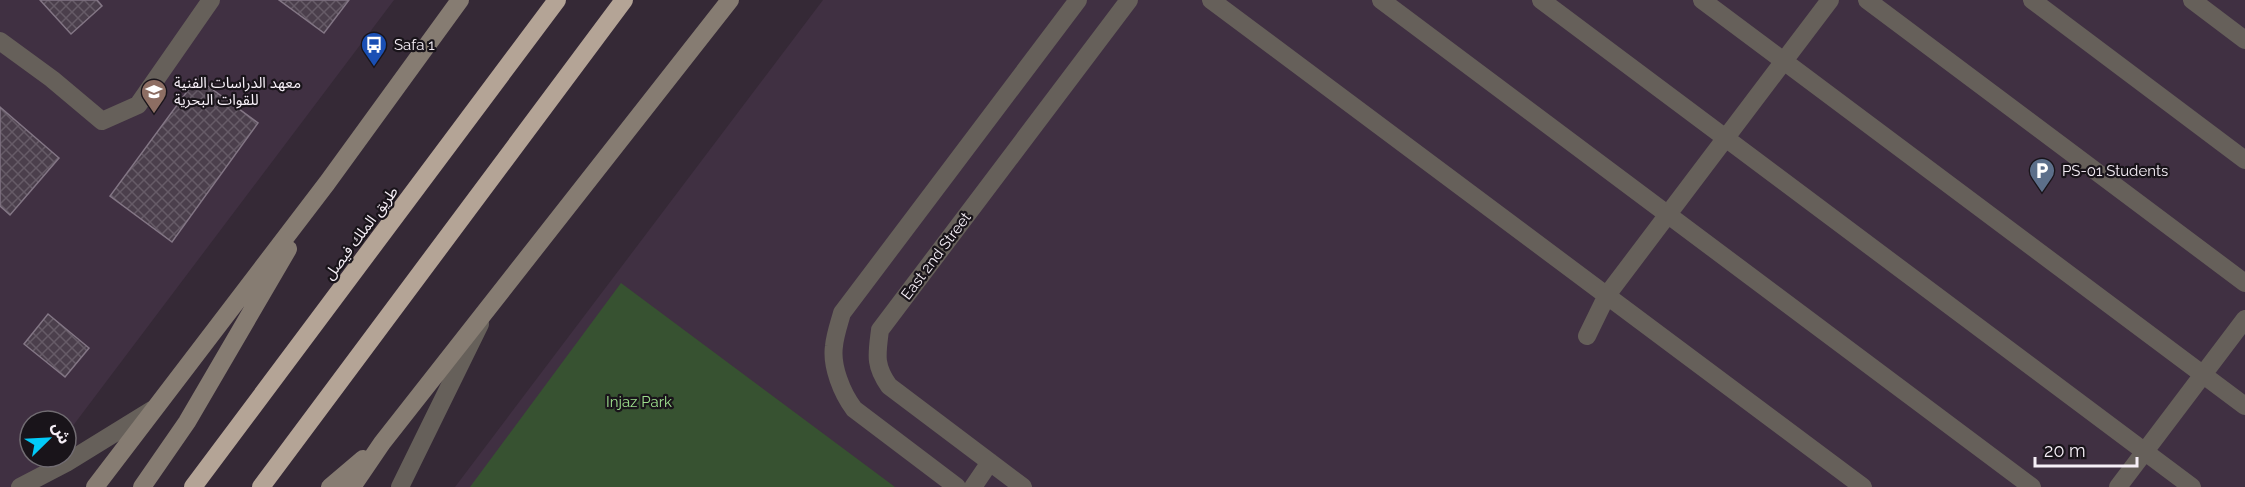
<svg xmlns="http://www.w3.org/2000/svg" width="2245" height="487" viewBox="0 0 2245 487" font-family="Raleway,'Noto Sans Arabic',sans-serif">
<defs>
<pattern id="building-cross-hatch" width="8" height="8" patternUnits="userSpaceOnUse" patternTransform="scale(1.5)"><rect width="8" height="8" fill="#4b3f4c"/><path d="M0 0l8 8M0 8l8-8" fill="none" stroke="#665b67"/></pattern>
</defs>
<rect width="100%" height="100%" fill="#352936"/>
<path fill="#403042" d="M0 0H394L66 435V421H30V457H49L26 487H0Z
M823 0H2245V487H455Z"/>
<path fill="#375231" d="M621 283 895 487H470Z"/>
<path fill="url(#building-cross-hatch)" stroke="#837685" stroke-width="1.5" d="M40 0H97L102 6 71 34Z
M279 0H349L324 33Z
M197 78 258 123 172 242 110 196Z
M0 107 59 158 10 215 0 206Z
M48 314 89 348 65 377 24 344Z"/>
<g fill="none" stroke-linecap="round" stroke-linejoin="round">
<path stroke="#66605a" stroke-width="18" d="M1211 0 1863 487
M1381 0 2032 487
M1541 0 2192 487
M1702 0 2245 406
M1867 0 2245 283
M2032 0 2245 160
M2192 0 2245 40
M1587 336 1607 295 1830 0
M957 487 854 409C842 393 831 366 834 346 835 335 839 324 842 313L1078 0
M973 487 990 462
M1023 487 889 386C874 365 877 354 880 330L1129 0
M2118 487 2245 319"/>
<path stroke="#66605a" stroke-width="18" d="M0 41 52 79 102 121 138 105 211 0
M20 487 66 463 152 410
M400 487 480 324"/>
<path stroke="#867c72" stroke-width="18" d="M95 487 327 183 460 0
M142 487 187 422 288 249
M330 487 363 459
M352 487 382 443 730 0"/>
<path stroke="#b4a496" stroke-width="18" d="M193 487 557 0
M261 487 624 0"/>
</g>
<defs>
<symbol id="bus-pin" viewBox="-11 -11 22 30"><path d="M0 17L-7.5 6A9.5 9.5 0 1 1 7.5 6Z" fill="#1a4fb4" stroke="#19141a"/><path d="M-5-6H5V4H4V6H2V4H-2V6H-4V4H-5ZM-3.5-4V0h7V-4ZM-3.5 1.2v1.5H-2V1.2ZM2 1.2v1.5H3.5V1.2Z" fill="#fff"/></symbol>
<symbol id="university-pin" viewBox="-11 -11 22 30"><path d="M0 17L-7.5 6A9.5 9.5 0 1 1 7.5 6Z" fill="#8d6e63" stroke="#19141a"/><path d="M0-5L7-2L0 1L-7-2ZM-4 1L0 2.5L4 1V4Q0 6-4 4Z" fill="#fff"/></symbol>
<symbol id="parking-pin" viewBox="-11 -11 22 30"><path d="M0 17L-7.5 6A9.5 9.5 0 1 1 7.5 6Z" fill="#5c6f8a" stroke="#19141a"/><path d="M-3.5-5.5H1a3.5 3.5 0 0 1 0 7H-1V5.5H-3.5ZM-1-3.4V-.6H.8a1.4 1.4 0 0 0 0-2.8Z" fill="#fff"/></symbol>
</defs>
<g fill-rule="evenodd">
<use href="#bus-pin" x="359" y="30" width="30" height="40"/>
<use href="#university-pin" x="139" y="77" width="30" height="40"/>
<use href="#parking-pin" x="2027" y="156" width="30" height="40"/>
</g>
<g text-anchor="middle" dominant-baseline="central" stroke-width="4.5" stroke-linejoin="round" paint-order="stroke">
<g font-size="15" fill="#f6eff7" stroke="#19141a" text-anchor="start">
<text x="394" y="45">Safa 1</text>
<text x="174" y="83">معهد الدراسات الفنية<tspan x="174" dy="17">للقوات البحرية</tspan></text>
<text x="2062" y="171">PS-01 Students</text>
</g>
<g font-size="15" fill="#f6eff7" stroke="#19141a">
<text transform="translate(361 233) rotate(-53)">طريق الملك فيصل</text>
<text transform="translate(936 256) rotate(-53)">East 2nd Street</text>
</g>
<g font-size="15" fill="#9ddf8d" stroke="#19141a">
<text x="639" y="402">Injaz Park</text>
</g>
</g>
<g transform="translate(48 439) rotate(66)"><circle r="28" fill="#19141a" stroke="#716c72" stroke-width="1.5"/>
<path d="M0-4.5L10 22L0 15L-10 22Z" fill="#02cbf9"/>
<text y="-9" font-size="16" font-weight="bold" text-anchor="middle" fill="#f6eff7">ش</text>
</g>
<path d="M2035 457v9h102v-9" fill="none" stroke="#f6eff7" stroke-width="3"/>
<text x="2044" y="457" font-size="18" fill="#f6eff7" stroke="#19141a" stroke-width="4.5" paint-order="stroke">20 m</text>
</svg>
